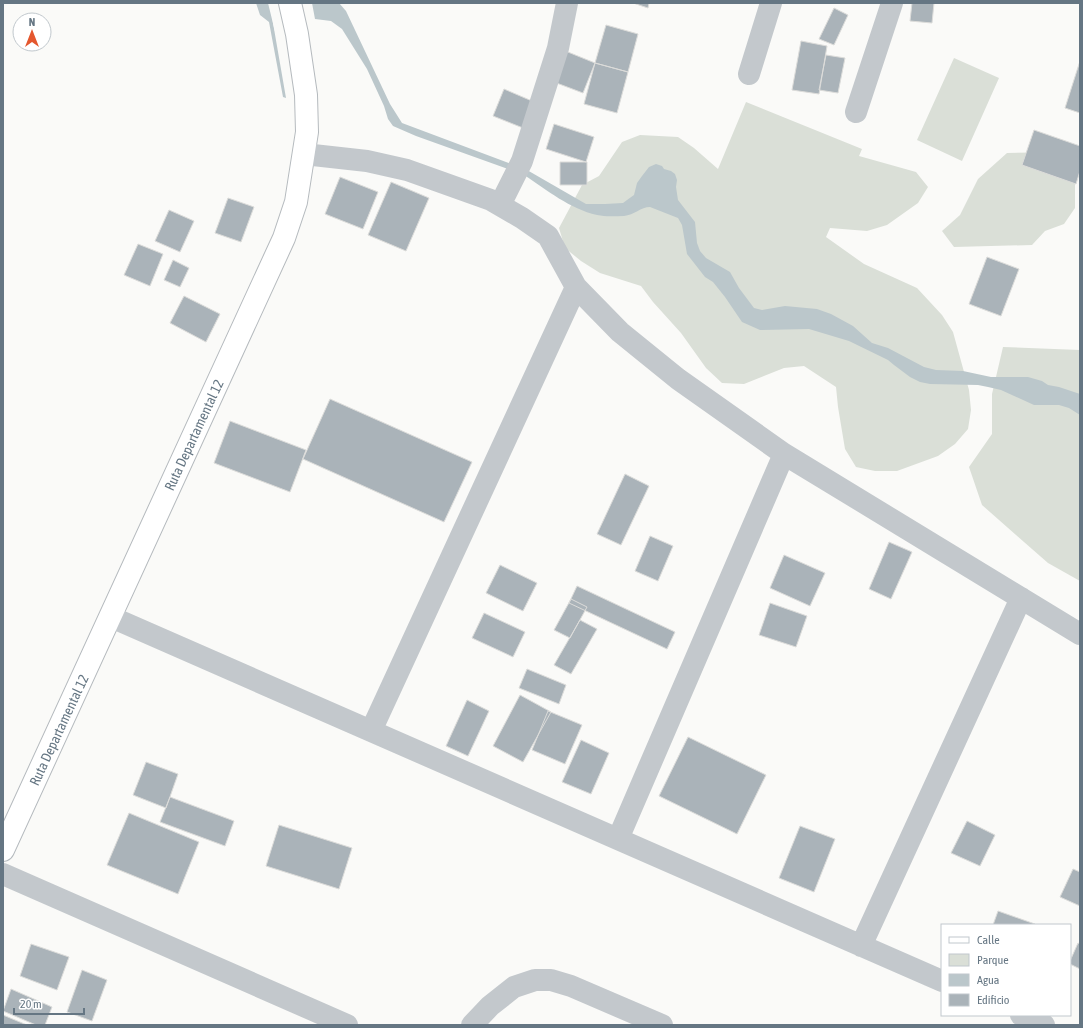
<svg xmlns="http://www.w3.org/2000/svg" width="1083" height="1028" viewBox="0 0 1083 1028" font-family="'Asap Condensed',sans-serif">
<rect width="100%" height="100%" fill="#fafaf8"/>
<path fill="#dadfd7" d="M954 58 999 78 962 161 917 140Z
M746 102 862 149 859 156 916 172 928 187 918 203 887 225 867 231 830 228 826 237 864 264 917 288 942 315 953 332 969 390 971 410 968 429 955 444 938 456 897 471H875L856 467 845 449 838 407 836 387 804 366 784 368 744 384 722 383 706 368 681 333 653 302 641 286 600 273 581 261 565 248 559 228 582 185 599 176 622 142 640 135 678 137 694 148 718 169Z
M1064 152 1075 169V208L1064 224 1045 231 1032 245 954 247 942 231 960 215 978 179 1007 153Z
M1003 347 1080 350V581L1048 563 982 505 969 467 992 434V394Z"/>
<path fill="#bbc7cb" d="M256 3H271L273 23 286 98 283 97 269 22 260 15Z
M312 3H339L346 11 390 104 402 123 511 164 508 169 416 136 393 126 388 119 384 106 367 69 342 29 331 21 315 19Z
M656 164 662 166 664 169 671 171 675 174 677 180 676 187 678 200 695 222 697 243 700 251 706 258 730 272 739 288 754 308 762 310 785 306 817 309 831 314 853 326 872 343 888 348 924 367 936 370 963 371 991 377H1028L1042 381 1048 385 1059 387 1080 394V415L1069 408 1059 405H1034L1001 390 988 387 978 385 930 384 920 382 910 377 894 365 888 360 849 341 809 329 760 330 742 322 725 297 713 282 705 277 687 254 682 225 678 218 650 207C641 207 634 215 624 216 615 216 606 217 597 215 570 209 547 190 524 175L527 170 586 204H605L623 203 627 200 634 195 637 183 642 176 649 167Z"/>
<path fill="#fafaf8" d="M268 3H273L277 23 275 26 279 48Z"/>
<path fill="#aab3b9" stroke="#dcdcda" d="M633 3H649L648 8Z
M912 3H934L932 23 910 21Z
M834 8 848 15 834 45 819 39Z
M606 25 638 34 628 72 595 63Z
M801 41 827 46 819 94 792 90Z
M558 48 595 63 583 93 546 79Z
M826 55 845 58 838 93 819 90Z
M1080 61V113L1065 108Z
M595 63 628 72 617 113 584 104Z
M504 89 539 104 528 130 493 116Z
M554 124 594 137 586 162 546 149Z
M1034 130 1080 146V171L1076 184 1022 165Z
M560 162H587V185H560Z
M340 177 378 192 363 229 325 214Z
M391 182 429 198 406 251 368 235Z
M228 198 254 207 241 242 215 233Z
M169 210 194 221 180 252 155 241Z
M138 244 163 254 150 286 124 275Z
M987 257 1019 269 1001 316 969 304Z
M173 260 189 268 180 287 164 280Z
M184 296 220 314 206 342 170 323Z
M330 399 472 462 444 522 303 459Z
M230 421 306 450 290 492 214 463Z
M625 474 649 486 621 545 597 534Z
M650 536 673 546 658 581 635 571Z
M889 542 912 552 891 599 869 589Z
M784 555 825 573 810 606 770 588Z
M500 565 537 583 523 611 486 593Z
M577 586 675 632 667 649 569 603Z
M571 599 587 607 570 638 554 630Z
M770 603 807 616 796 647 759 635Z
M484 613 525 632 513 657 472 638Z
M580 620 597 629 571 674 554 665Z
M527 669 566 685 559 704 519 688Z
M520 695 551 712 523 762 493 746Z
M467 700 489 711 468 756 446 746Z
M548 711 582 725 565 764 532 750Z
M688 737 766 775 737 834 659 796Z
M581 740 609 753 591 794 562 782Z
M146 762 178 774 166 808 133 795Z
M170 797 234 821 225 846 160 822Z
M129 813 199 842 178 894 107 865Z
M967 821 995 835 980 866 951 853Z
M279 825 352 848 339 889 266 866Z
M800 826 835 839 814 892 779 878Z
M1073 869 1080 872V906L1060 897Z
M998 911 1035 924V925H993Z
M1078 943 1080 944V969L1070 964V961Z
M31 944 69 957 57 990 20 976Z
M82 970 107 980 92 1021 67 1012Z
M11 989 52 1007 45 1025H36L3 1011Z
M3 1015 27 1025H3Z"/>
<g fill="none" stroke-linecap="round" stroke-linejoin="round">
<defs>
<path id="major" d="M3 850 284 238 296 202 307 132 306 95 297 34 290 3"/>
</defs>
<use href="#major" stroke="#b5babe" stroke-width="24"/>
<path stroke="#c3c8cc" stroke-width="22" d="M749 74 771 3
M856 112 892 3
M304 154 367 161 407 170 491 200 522 218 548 236 576 287 620 332 678 379 784 454 1080 634
M500 205 522 161 558 48 567 3
M111 617 942 981
M371 731 576 287
M618 839 784 454
M3 874 347 1025
M861 946 1021 598
M1021 1015 1044 1025
M472 1025 490 1006 514 987 535 980H551L571 986 662 1025"/>
<use href="#major" stroke="#fff" stroke-width="22"/>
</g>
<g text-anchor="middle" dominant-baseline="central" stroke-width="4" stroke-linejoin="round" paint-order="stroke">
<g font-size="14" fill="#657683" stroke="#fff">
<text transform="translate(194 435) rotate(-65)">Ruta Departamental 12</text>
<text transform="translate(59 730) rotate(-65)">Ruta Departamental 12</text>
</g>
</g>
<rect width="1083" height="1028" fill="none" stroke="#657683" stroke-width="8"/>
<rect x="941" y="924" width="130" height="92" fill="#ffffff" stroke="#c1c8cd"/>
<rect x="949" y="937" width="20" height="6" fill="#ffffff" stroke="#c1c8cd"/>
<text x="977" y="944" font-size="12" fill="#657683">Calle</text>
<rect x="949" y="954" width="20" height="12" fill="#dadfd7" stroke="#c1c8cd"/>
<text x="977" y="964" font-size="12" fill="#657683">Parque</text>
<rect x="949" y="974" width="20" height="12" fill="#bbc7cb" stroke="#c1c8cd"/>
<text x="977" y="984" font-size="12" fill="#657683">Agua</text>
<rect x="949" y="994" width="20" height="12" fill="#aab3b9" stroke="#c1c8cd"/>
<text x="977" y="1004" font-size="12" fill="#657683">Edificio</text>
<g transform="translate(32 32)"><circle r="19" fill="#ffffff" stroke="#c1c8cd"/>
<path d="M0-3L7 15L0 10L-7 15Z" fill="#e4572e"/>
<text y="-6" font-size="11" font-weight="bold" text-anchor="middle" fill="#657683">N</text>
</g>
<path d="M14 1008v6h70v-6" fill="none" stroke="#657683" stroke-width="2"/>
<text x="20" y="1008" font-size="12" fill="#657683" stroke="#ffffff" stroke-width="3" paint-order="stroke">20 m</text>
</svg>
